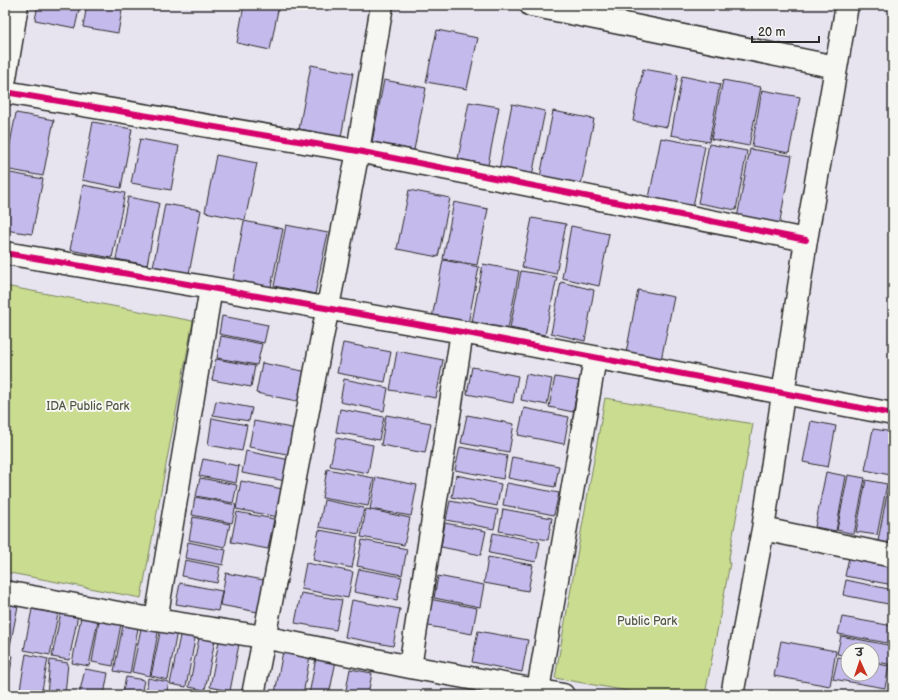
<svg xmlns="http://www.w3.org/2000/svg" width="898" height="700" viewBox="0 0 898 700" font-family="'Balsamiq Sans','Playpen Sans Deva',sans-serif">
<rect width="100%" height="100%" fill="#e7e4f0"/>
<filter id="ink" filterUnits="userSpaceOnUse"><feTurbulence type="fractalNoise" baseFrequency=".025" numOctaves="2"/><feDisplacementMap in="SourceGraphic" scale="8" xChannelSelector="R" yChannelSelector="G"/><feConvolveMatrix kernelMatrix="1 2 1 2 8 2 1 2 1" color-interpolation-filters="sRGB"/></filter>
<g filter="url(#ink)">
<path fill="#c9dc90" stroke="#7a845e" d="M5 286 193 321 141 598 5 572Z
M605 398 753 424 728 563H730L705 695H650L555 678Z"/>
<path fill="#c4baec" stroke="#2b2b2b" d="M38 5H80L75 28 35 20Z
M87 5H123L118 33 83 27Z
M244 5H279L270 50 237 43Z
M437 30 478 38 467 89 426 82Z
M311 65 353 73 341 137 299 129Z
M643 69 678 75 667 127 633 121Z
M682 76 720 84 709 142 671 135Z
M384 80 426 88 414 150 372 142Z
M723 80 761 87 749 146 711 139Z
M762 90 800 97 789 153 752 146Z
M469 102 499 107 488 165 458 159Z
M512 104 545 111 532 176 499 170Z
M553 111 594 119 581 185 540 177Z
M16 113 54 120 43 176 5 169Z
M93 122 132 129 121 188 82 180Z
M661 138 705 146 693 207 649 198Z
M140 139 179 146 171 190 131 183Z
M709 144 747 151 736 210 698 203Z
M750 149 792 156 779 226 737 218Z
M216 155 257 163 245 220 205 212Z
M5 172 43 179 32 234 5 230Z
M83 185 125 193 112 258 70 250Z
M409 190 450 198 438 257 397 249Z
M128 197 159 203 147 265 116 259Z
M454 202 488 209 477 265 443 259Z
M165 204 201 210 189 274 153 267Z
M532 218 566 224 556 274 522 267Z
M244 221 283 229 271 287 233 280Z
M286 225 328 233 315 294 274 286Z
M571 226 609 234 599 286 562 278Z
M443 260 479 267 468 324 432 318Z
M483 264 519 271 508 329 472 322Z
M521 271 557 277 545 335 510 328Z
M561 282 594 290 585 341 551 333Z
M638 290 674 297 661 360 626 353Z
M222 316 268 325 264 343 219 334Z
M221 336 262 344 257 365 217 358Z
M343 343 391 352 385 382 337 373Z
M397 351 443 360 436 398 390 390Z
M216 359 255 366 251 387 212 380Z
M262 363 308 372 302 402 256 393Z
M472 367 518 376 513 403 467 394Z
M526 374 552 379 547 405 521 400Z
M555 377 579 381 573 412 549 407Z
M344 379 388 388 384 411 340 402Z
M216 401 252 408 249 421 213 415Z
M524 408 569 417 564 444 518 435Z
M340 409 384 417 379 440 336 432Z
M386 415 431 423 425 453 381 445Z
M467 415 514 424 509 452 461 443Z
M212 418 247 425 242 451 208 445Z
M254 421 297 429 292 455 249 447Z
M811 421 836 426 828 467 803 462Z
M873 429 893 432V459L890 475 865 470Z
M336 438 373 445 368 473 330 466Z
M460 447 507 456 503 479 455 470Z
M246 451 290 460 286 481 242 473Z
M512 457 559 466 555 487 508 478Z
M203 459 239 466 236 483 199 476Z
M327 469 374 478 368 506 322 498Z
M826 472 846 476 836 531 815 527Z
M456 475 501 484 497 506 452 497Z
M848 475 865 478 854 534 837 530Z
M376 477 417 485 411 516 370 509Z
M200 478 237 485 233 503 196 496Z
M866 480 887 484 877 535 856 532Z
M241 481 288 490 283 518 236 509Z
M507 483 559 493 554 515 503 505Z
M889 483 893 484V544L878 541Z
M195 497 236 505 232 523 192 515Z
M324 500 364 508 359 534 319 527Z
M450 501 498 510 494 529 446 520Z
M366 509 410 518 404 545 361 537Z
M503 509 552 518 548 540 499 531Z
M237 512 274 519 268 549 231 542Z
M193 517 230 524 225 547 189 540Z
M445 523 486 531 481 555 441 547Z
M319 530 358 537 352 568 313 560Z
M493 533 540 542 536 562 489 553Z
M362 540 407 549 402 575 357 566Z
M188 542 226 550 223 565 185 558Z
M488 557 533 565 528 591 484 583Z
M849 557 893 566V585L845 576Z
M185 560 220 567 217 583 182 576Z
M306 563 353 572 348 598 301 589Z
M359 569 402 577 397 600 354 592Z
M226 573 269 581 263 613 220 605Z
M438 576 484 585 480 607 434 598Z
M846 580 893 590V605L843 595Z
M180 583 222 591 218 611 176 604Z
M301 593 342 600 336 630 295 623Z
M429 599 477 608 472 634 423 625Z
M352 600 400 609 393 646 345 637Z
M5 603 18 606 10 646 5 645Z
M32 609 58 614 50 655 24 650Z
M61 612 78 615 69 660 52 657Z
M81 617 98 620 89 666 72 663Z
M842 617 893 626V644L838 634Z
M99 621 121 624 113 666 92 662Z
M142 624 159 627 150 676 132 672Z
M123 625 138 628 130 674 114 671Z
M161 628 177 631 168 680 151 676Z
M181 631 196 634 186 687 170 684Z
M478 631 528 640 522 672 472 662Z
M841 636 893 646V665L872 661V650H848V656L837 654Z
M199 638 215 640 205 690 189 687Z
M219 641 239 644 230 691 210 687Z
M781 641 836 651 830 686 774 676Z
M283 651 310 656 303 695H283L275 693Z
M26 654 48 659 41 695H19Z
M5 655 13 656 5 695Z
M838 657 848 659V674H872V663L889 666 885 688 833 679Z
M316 658 336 661 329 695H309Z
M50 660 68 663 65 695H47Z
M85 669 108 673 104 695H79Z
M350 669 372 673 368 695H345Z
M126 677 144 680 141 695H122Z
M148 678 169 682 166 695H146Z
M207 692 224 695H206Z"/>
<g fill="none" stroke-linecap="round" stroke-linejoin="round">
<defs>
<path id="minor" d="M531 5 836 67
M5 78 17 5
M5 92 358 151 806 240
M5 253 211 288 462 332 893 414
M763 529 893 556
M5 592 156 620 263 637 410 667 563 695
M156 620 211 288
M410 667 462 332
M538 690 595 358
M253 695 358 151 382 5
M732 695 763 529 806 240 847 5"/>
</defs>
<use href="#minor" stroke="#2b2b2b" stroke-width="25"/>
<use href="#minor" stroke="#f6f6f2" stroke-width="22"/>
<defs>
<path id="cycleway" d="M5 92 358 151 806 240
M5 253 211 288 462 332 893 414"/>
</defs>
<use href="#cycleway" stroke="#f6f6f2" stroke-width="8"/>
<use href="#cycleway" stroke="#d6006c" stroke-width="6"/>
</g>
</g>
<g text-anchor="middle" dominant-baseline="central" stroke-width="4" stroke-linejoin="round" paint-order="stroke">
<g font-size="12" fill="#525744" stroke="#f6f6f2">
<text x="88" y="406">IDA Public Park</text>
<text x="647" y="621">Public Park</text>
</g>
</g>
<rect width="898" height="700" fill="none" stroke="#f6f6f2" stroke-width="20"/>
<rect x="10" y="10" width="878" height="680" fill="none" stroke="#2b2b2b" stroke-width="1.5" filter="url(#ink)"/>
<g transform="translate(860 662) rotate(357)"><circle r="19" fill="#f6f6f2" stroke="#a5a5a2"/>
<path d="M0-3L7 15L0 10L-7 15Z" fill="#c8321e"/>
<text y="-6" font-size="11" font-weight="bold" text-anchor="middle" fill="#2b2b2b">उ</text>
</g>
<path d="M752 36v6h67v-6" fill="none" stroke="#2b2b2b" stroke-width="2"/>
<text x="758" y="36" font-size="12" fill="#2b2b2b" stroke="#f6f6f2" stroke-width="3" paint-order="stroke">20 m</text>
</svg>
